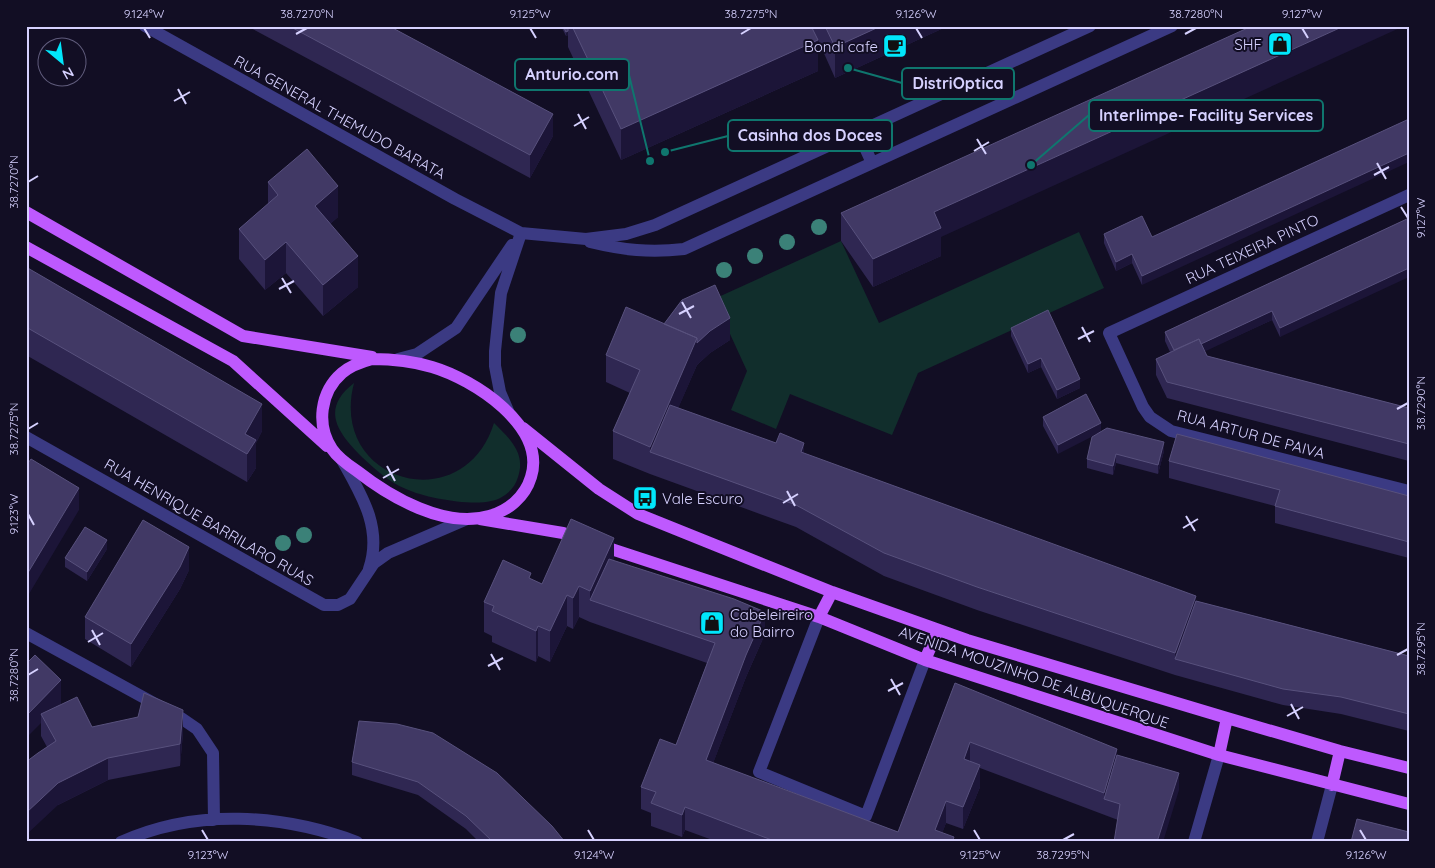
<svg xmlns="http://www.w3.org/2000/svg" width="1435" height="868" viewBox="0 0 1435 868" font-family="Quicksand,sans-serif">
<rect width="100%" height="100%" fill="#120e24"/>
<path fill="#112e2c" d="M1079 232 1104 288 918 373 892 435 790 394 776 429 731 410 747 371 714 299 841 241 879 323Z
M354 383C328 483 464 520 494 423 510 439 526 453 518 477 515 489 503 499 491 501 471 506 425 498 406 489 389 482 376 470 363 458 339 434 319 410 354 383Z"/>
<g fill="none" stroke-linecap="round" stroke-linejoin="round">
<path stroke="#3b3a83" stroke-width="12" d="M145 26 455 199 521 233 586 239 626 234 655 225 1090 26
M858 132 872 163
M1409 195 1109 333 1143 407 1150 417 1171 431 1409 491
M590 242C623 250 650 253 684 249L1172 26
M398 359 417 354 456 328 512 245
M509 413 500 392 495 366V351L501 293 521 233
M26 437 324 605H338L350 599 374 563 388 553 467 519
M342 460C361 494 383 528 369 569
M819 617 759 772 866 816 925 660
M26 633 181 718 197 729 213 753 214 820
M121 842C196 808 282 814 357 842
M1194 842 1219 755
M1317 842 1332 785"/>
<path stroke="#be59fe" stroke-width="12" d="M26 212 243 336 372 357
M26 247 233 361 327 446
M372 359C393 359 412 361 432 367 473 379 547 426 531 477 525 497 508 511 489 516 445 529 390 497 357 471 348 465 338 458 332 449 316 425 320 392 342 373 350 366 361 362 372 359Z
M523 428 599 489 638 514 832 592 967 640 1227 718 1340 751 1409 768
M480 519 563 533 580 539
M599 545 819 617 925 660 1219 755 1409 804
M819 617 832 592
M925 660 938 630
M1219 755 1227 718
M1332 785 1340 751"/>
</g>
<g fill="#3b8178">
<circle cx="819" cy="227" r="8"/>
<circle cx="787" cy="242" r="8"/>
<circle cx="755" cy="256" r="8"/>
<circle cx="724" cy="270" r="8"/>
<circle cx="518" cy="335" r="8"/>
<circle cx="304" cy="535" r="8"/>
<circle cx="283" cy="543" r="8"/>
</g>
<path fill="#2f2752" d="M247 26H389L553 136 530 178Z
M561 26H948L835 78 818 40V71L621 160 568 47V35L566 36Z
M268 182 338 217 330 224 358 287 323 316 286 273 265 290 239 259V229L268 204Z
M841 213 941 237V256L873 287 841 241Z
M1409 218 1280 337 1272 320 1204 351 1207 356 1409 408V461L1167 398 1156 375V359L1170 352 1165 341V332Z
M1104 234 1152 237 1142 285 1132 263 1116 271 1104 243Z
M26 267 262 431 256 443V468L247 482 26 355Z
M664 324 730 340 710 353 697 365 678 408 804 454 1196 601 1409 656V731L1341 714 1283 705 1175 675 977 610 884 576 796 527 650 474 613 459V431L630 393 606 382V355Z
M1011 328 1080 388 1057 399 1041 367 1028 373 1011 336Z
M1086 394 1058 454 1043 426V417Z
M1107 428 1164 451 1158 474 1116 463 1113 475 1087 468V459Z
M1169 461 1409 496V558L1275 523V506L1169 478Z
M107 549 87 581 65 567V558Z
M614 561 765 634 746 677 713 763 898 832 955 683 1117 755 1179 790 1118 820 980 768V787L963 829 946 823 942 833 954 842H718L685 830 682 837 651 826V813L641 809V787L676 745 707 663 590 622 579 617 573 629 567 626 550 662 538 656 536 662 492 642V636L484 632V602L531 579 542 584Z
M189 570 180 589 131 667 85 639V617Z
M35 655 61 703 58 706 92 727 183 733 180 766 108 780 58 805 47 747 41 736V723Z
M359 721 565 842H479L466 829 418 795 352 775V762Z"/>
<path fill="#1c1538" d="M881 26H948L835 78V47Z
M1344 26H1404L941 237V256L873 287V259L934 212Z
M568 31V35L566 36V32Z
M818 40V71L621 160V129Z
M553 114V136L530 178V155Z
M1409 153V162L1142 285V276Z
M338 186V217L315 237V206Z
M286 242V273L265 290V260Z
M1132 254V263L1116 271V262Z
M358 256V287L323 316V285Z
M1409 268V277L1280 337V328Z
M1272 311V320L1176 365V356Z
M730 318V340L710 353 697 365 658 455 650 452V447L697 338 710 331Z
M1041 358V367L1028 373V364Z
M1080 379V388L1057 399V390Z
M262 404V431L256 443V468L247 482V454L245 434Z
M1101 423V432L1058 454V445Z
M1164 442V451L1158 474V465Z
M804 443V465L801 452Z
M1116 454V463L1113 475V466Z
M79 488V510L26 599V576Z
M614 538V569L590 600V622V591Z
M107 540V549L87 581V572Z
M189 547V570L180 589 131 667V644Z
M579 586V617L573 629V598Z
M567 595V626L550 662V631Z
M1196 596V618L1175 659V653Z
M765 612V634L746 677 706 782V760L746 655Z
M538 626V656L536 662V631Z
M61 680V703L45 720 41 714V723L26 738V716Z
M183 710V733L180 766V744Z
M970 742V765L964 759Z
M1117 749V771L1104 799V793Z
M108 758V780L58 805 26 835V813L58 783Z
M980 765V787L963 829V807Z
M1179 773V790L1163 842H1157Z
M946 801V823L939 842 935 830Z
M685 807V830L682 837V815Z"/>
<path fill="#413965" stroke="#58517d" d="M289 26H389L553 114 530 155Z
M563 26H568V31L566 32Z
M572 26H811L818 40 621 129Z
M825 26H881L835 47Z
M1252 26H1344L934 212 941 228 873 259 841 213Z
M1409 119V153L1142 276 1132 254 1116 262 1104 234 1142 216 1152 237Z
M307 149 338 186 315 206 358 256 323 285 286 242 265 260 239 229 278 195 268 182Z
M1409 218V268L1280 328 1272 311 1201 344 1199 339 1174 350 1165 332Z
M26 267 262 404 245 434 256 440 247 454 26 327Z
M715 285 730 318 710 331 697 343V338L664 324 682 300Z
M626 307 697 338 650 447 613 431 640 370 606 355Z
M1048 310 1080 379 1057 390 1041 358 1028 364 1011 328Z
M1199 339 1207 356 1409 408V444L1167 382 1156 359Z
M1086 394 1101 423 1058 445 1043 417Z
M670 405 776 443 780 433 804 443 801 452 1196 596 1175 653 977 587 884 553 796 505 650 452Z
M1107 428 1164 442 1158 465 1116 454 1113 466 1087 459 1092 437Z
M1177 434 1409 496V542L1275 506 1280 490 1169 461Z
M31 459 79 488 26 576V466Z
M571 519 614 538 590 591 579 586 573 598 567 595 550 631 538 626 536 631 492 611 494 606 484 602 503 560 531 573 529 578 542 584Z
M143 520 189 547 180 567 131 644 85 617Z
M85 527 107 540 87 572 65 558Z
M609 559 734 599 765 612 746 655 706 760 898 832 955 683 1117 749 1104 793 970 742 964 759 980 765 963 807 946 801 935 830 954 837 952 842H777L685 807 682 815 651 803 656 792 641 787 660 739 676 745 715 643 590 600Z
M1196 601 1409 656V714L1341 697 1283 689 1175 659Z
M35 655 61 680 26 716V664Z
M144 693 183 710 180 744 108 758 58 783 26 813V762L38 753 56 741 41 714 77 697 92 727 138 717Z
M359 721 397 724 433 733 497 773 552 826 565 842H493L466 816 418 782 352 762Z
M1117 755 1179 773 1157 842H1114L1120 804 1104 799Z
M1357 819 1409 832V842H1351Z"/>
<path fill="none" stroke="#d6d1ff" stroke-width="2" d="M144 28 150 38M530 28 536 38M916 28 922 38M1302 28 1308 38M296 34 307 28M741 34 751 28M1185 34 1196 28M178 89 186 104M174 101 190 92M578 114 586 129M574 126 589 117M977 139 986 154M974 151 989 142M1377 163 1386 179M1374 175 1389 167M28 182 38 176M1401 207 1408 218M282 278 291 293M279 289 294 281M682 302 691 318M679 314 694 306M1082 327 1090 342M1078 339 1094 331M1397 409 1408 403M28 429 38 423M387 466 395 481M383 478 399 469M787 491 795 506M783 503 798 494M28 514 34 525M1186 516 1195 531M1183 528 1198 519M92 630 100 645M88 642 103 633M491 654 500 670M1397 655 1408 649M488 666 503 658M28 675 38 669M891 679 900 695M888 691 903 683M1291 704 1299 719M1287 716 1303 707M202 830 208 840M588 830 594 840M974 830 980 840M1360 830 1366 840M1063 840 1074 834"/>
<defs>
<symbol id="shop-square" viewBox="-11 -11 22 22"><rect x="-9" y="-9" width="18" height="18" rx="4" fill="#01e6fb" stroke="#120e24"/><path d="M-5-2.5h2.3a2.7 3.5 0 0 1 5.4 0H5L5.5 6h-11ZM-1.5-2.5h3a1.5 2.3 0 0 0-3 0Z" fill="#111"/></symbol>
<symbol id="cafe-square" viewBox="-11 -11 22 22"><rect x="-9" y="-9" width="18" height="18" rx="4" fill="#01e6fb" stroke="#120e24"/><path d="M-5.5-4.5H6V0H3Q3 3.5 0 3.5H-2.5Q-5.5 3.5-5.5 0ZM3-3.2v2h1.7v-2ZM-6 4.5H4V6H-6Z" fill="#111"/></symbol>
<symbol id="bus-square" viewBox="-11 -11 22 22"><rect x="-9" y="-9" width="18" height="18" rx="4" fill="#01e6fb" stroke="#120e24"/><path d="M-5-6H5V4H4V6H2V4H-2V6H-4V4H-5ZM-3.5-4V0h7V-4ZM-3.5 1.2v1.5H-2V1.2ZM2 1.2v1.5H3.5V1.2Z" fill="#111"/></symbol>
</defs>
<g fill-rule="evenodd">
<use href="#shop-square" x="1266" y="30" width="28" height="28"/>
<use href="#cafe-square" x="881" y="32" width="28" height="28"/>
<use href="#bus-square" x="631" y="484" width="28" height="28"/>
<use href="#shop-square" x="698" y="609" width="28" height="28"/>
</g>
<g text-anchor="middle" dominant-baseline="central" stroke-width="4" stroke-linejoin="round" paint-order="stroke">
<g font-size="15" fill="#d6d1ff" stroke="#120e24" text-anchor="end">
<text x="1262" y="44">SHF</text>
<text x="878" y="46">Bondi cafe</text>
<text x="662" y="498" text-anchor="start">Vale Escuro</text>
<text x="730" y="614" text-anchor="start">Cabeleireiro<tspan x="730" dy="17">do Bairro</tspan></text>
</g>
<g font-size="15" fill="#d6d1ff" stroke="#120e24">
<text transform="translate(340 117) rotate(29)">RUA GENERAL THEMUDO BARATA</text>
<text transform="translate(1252 249) rotate(-25)">RUA TEIXEIRA PINTO</text>
<text transform="translate(1251 434) rotate(15)">RUA ARTUR DE PAIVA</text>
<text transform="translate(209 522) rotate(30)">RUA HENRIQUE BARRILARO RUAS</text>
<text transform="translate(1034 677) rotate(19)">AVENIDA MOUZINHO DE ALBUQUERQUE</text>
</g>
</g>
<path fill="none" stroke="#0f766e" stroke-width="2" d="M650 161L629 75M848 68L902 83M1031 165L1089 115M665 152L728 136"/>
<g fill="#0f766e" stroke="#120e24" stroke-width="2">
<circle cx="650" cy="161" r="5"/>
<circle cx="848" cy="68" r="5"/>
<circle cx="1031" cy="165" r="5"/>
<circle cx="665" cy="152" r="5"/>
</g>
<g fill="#120e24" stroke="#0f766e" stroke-width="2">
<rect x="515" y="59" width="114" height="31" rx="5"/>
<rect x="902" y="68" width="112" height="31" rx="5"/>
<rect x="1089" y="100" width="234" height="31" rx="5"/>
<rect x="728" y="120" width="164" height="31" rx="5"/>
</g>
<g font-size="16" text-anchor="middle" font-weight="bold" fill="#d6d1ff">
<text x="572" y="80">Anturio.com</text>
<text x="958" y="89">DistriOptica</text>
<text x="1206" y="121">Interlimpe- Facility Services</text>
<text x="810" y="141">Casinha dos Doces</text>
</g>
<rect width="1435" height="868" fill="none" stroke="#120e24" stroke-width="55"/>
<g transform="translate(62 62) rotate(151)"><circle r="24" fill="#120e24" stroke="#605c7c"/>
<path d="M0-4L9 19L0 12L-9 19Z" fill="#01e6fb"/>
<text y="-8" font-size="14" font-weight="bold" text-anchor="middle" fill="#d6d1ff">N</text>
</g>
<rect x="28" y="28" width="1380" height="812" fill="none" stroke="#d6d1ff" stroke-width="2"/>
<g font-size="12" text-anchor="middle" fill="#d6d1ff">
<text x="144" y="18">9.124°W</text>
<text x="307" y="18">38.7270°N</text>
<text x="530" y="18">9.125°W</text>
<text x="751" y="18">38.7275°N</text>
<text x="916" y="18">9.126°W</text>
<text x="1196" y="18">38.7280°N</text>
<text x="1302" y="18">9.127°W</text>
<text transform="translate(14 182) rotate(-90)" y="4">38.7270°N</text>
<text transform="translate(1421 218) rotate(-90)" y="4">9.127°W</text>
<text transform="translate(1421 403) rotate(-90)" y="4">38.7290°N</text>
<text transform="translate(14 429) rotate(-90)" y="4">38.7275°N</text>
<text transform="translate(14 514) rotate(-90)" y="4">9.123°W</text>
<text transform="translate(1421 649) rotate(-90)" y="4">38.7295°N</text>
<text transform="translate(14 675) rotate(-90)" y="4">38.7280°N</text>
<text x="208" y="859">9.123°W</text>
<text x="594" y="859">9.124°W</text>
<text x="980" y="859">9.125°W</text>
<text x="1063" y="859">38.7295°N</text>
<text x="1366" y="859">9.126°W</text>
</g>
</svg>
